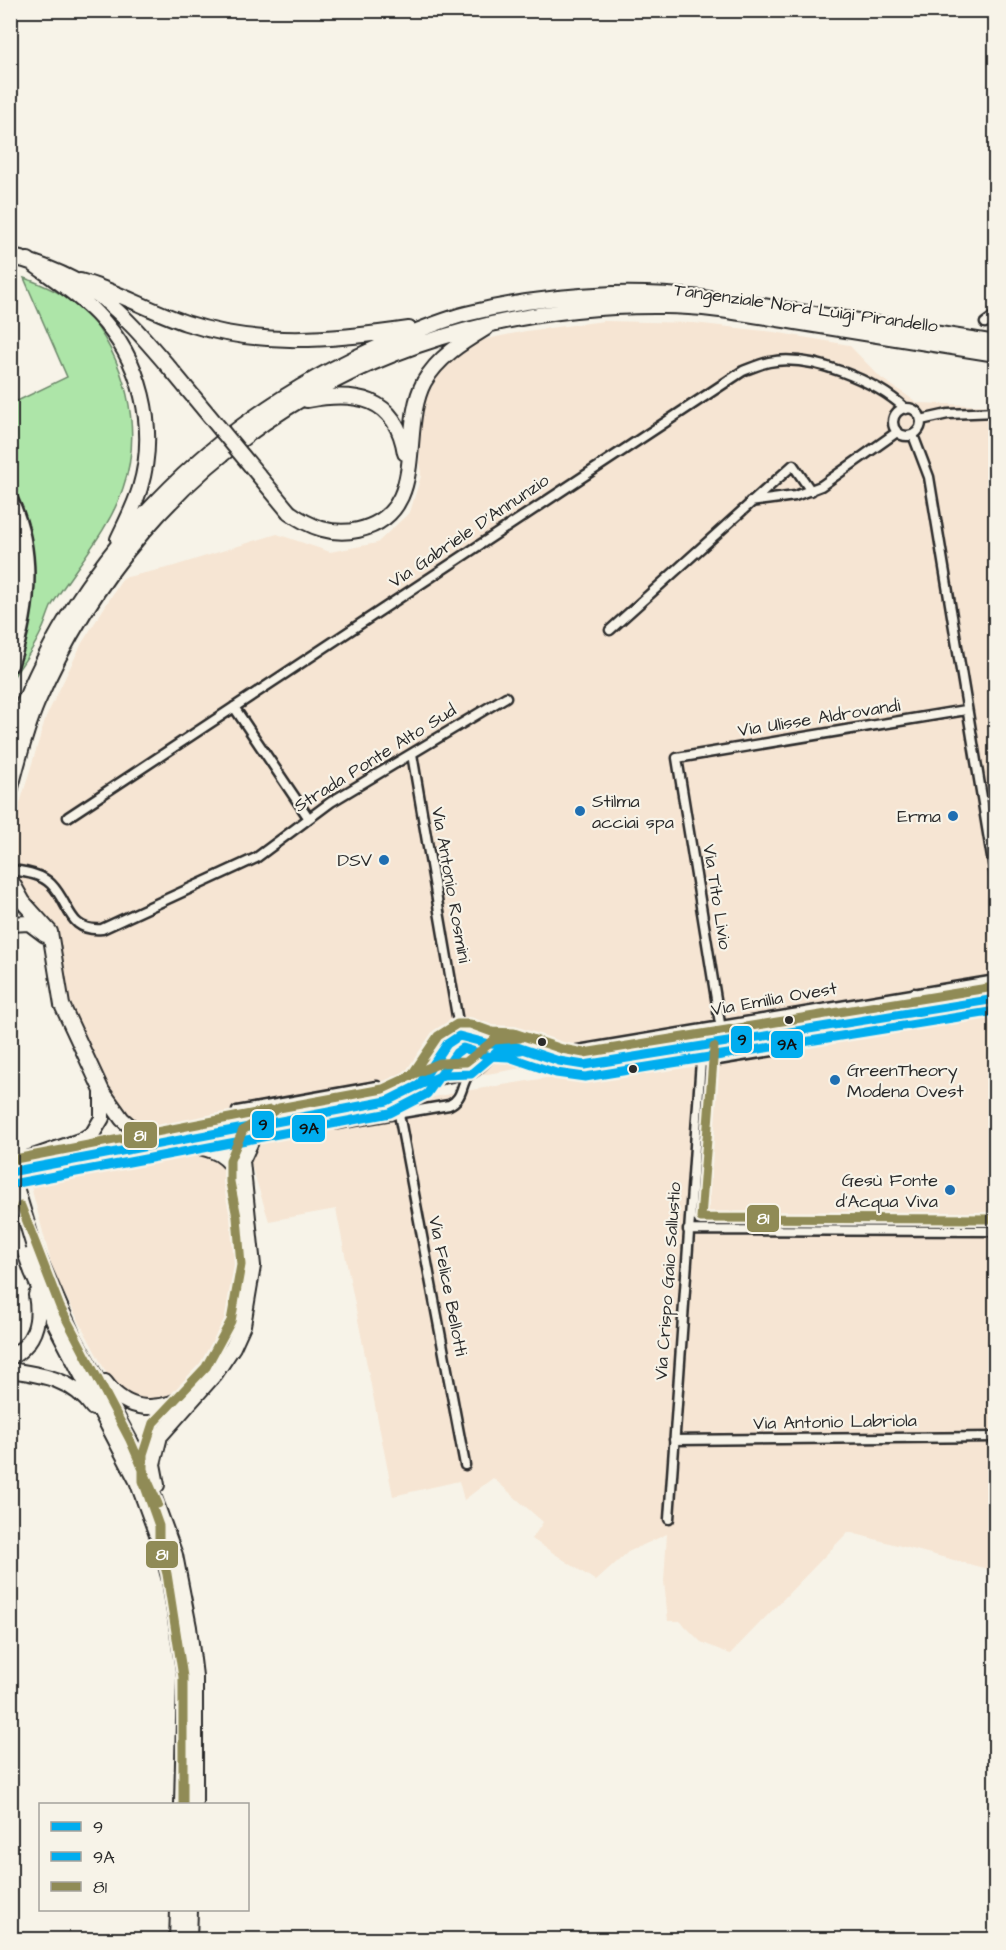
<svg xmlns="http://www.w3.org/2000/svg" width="1006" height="1950" viewBox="0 0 1006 1950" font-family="'Architects Daughter',sans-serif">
<rect width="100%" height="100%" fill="#f7f3e8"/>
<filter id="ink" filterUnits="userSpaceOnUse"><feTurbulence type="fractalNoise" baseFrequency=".0167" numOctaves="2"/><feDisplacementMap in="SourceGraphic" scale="12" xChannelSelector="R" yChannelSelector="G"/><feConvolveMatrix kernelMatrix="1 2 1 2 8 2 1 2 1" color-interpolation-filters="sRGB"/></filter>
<g filter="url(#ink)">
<path fill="#f6e5d3" d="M604 321 694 323 774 332 849 345 881 378 918 403 995 406V989L409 1087 173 1131 157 1132 142 1129 124 1115 88 1050 64 1001 59 971 17 877 15 852 18 810 46 717 82 643 123 578 171 567 277 534 330 552 377 543 410 512 421 476 419 442 422 404 443 367 482 340 526 331Z
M995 1006V1571L848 1532 730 1654 701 1642 680 1621H668L664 1581 667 1534 628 1552 596 1581 532 1539 543 1522 493 1478 464 1500 459 1481 393 1496 336 1209 269 1221 249 1158 252 1147 263 1135 296 1124 465 1091Z
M191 1147 207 1149 230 1168 240 1202 247 1264 242 1301 233 1334 215 1364 190 1390 150 1404 129 1398 108 1376 54 1274 29 1179Z"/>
<path fill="#ade5a8" stroke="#6c886a" stroke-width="1.5" d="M24 278C40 283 72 298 84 310 125 357 144 428 123 488 109 531 75 567 52 605 48 613 46 622 42 630 34 648 22 665 11 680V404L67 377Z
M451 1055a13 13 0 1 1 26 0a13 13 0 1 1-26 0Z"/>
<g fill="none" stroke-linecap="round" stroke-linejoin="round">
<defs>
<path id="minor" d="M985 323 996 315
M893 422a14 14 0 1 1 28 0a14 14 0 1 1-28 0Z
M921 420 948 414 996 412
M913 435 929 477 996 882
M750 502 795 496 821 486 897 432
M610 630 793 465 811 491
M234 707 308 817
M412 754 458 1022 467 1036
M68 817 743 371C751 368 760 364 769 362 810 353 876 381 906 409
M12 870C25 872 41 874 51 884 71 904 67 932 102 929L256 858 331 802 506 697
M914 993 917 1011
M723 1042 677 758 966 710
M560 1053 996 980
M700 1063 791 1048
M237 1111 377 1086
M335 1111 337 1124 449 1105C464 1098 460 1085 469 1074
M399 1114 465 1465
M688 1230 996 1231
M674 1440 996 1437
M669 1519 702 1046"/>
<path id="secondary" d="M478 1041 511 1045 559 1061 584 1065 996 999
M445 1050 446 1064C465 1089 476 1066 492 1055 498 1051 504 1051 511 1050
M422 1082 452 1040 467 1036 478 1041 482 1047
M176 1142 387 1101 429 1080 457 1074"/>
<path id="primary" d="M10 1172 171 1143"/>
<path id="trunk" d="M10 256C94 278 119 309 173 372
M28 260C51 277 77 293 97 314 141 359 158 427 140 488 135 505 126 522 118 539
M80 281C117 291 150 311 186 323 260 347 334 340 409 329
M307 400C355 391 396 396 405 453
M289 512C310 527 332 536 358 530 431 513 398 431 424 382 438 357 463 342 486 328
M10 739C73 559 214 416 388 343 414 332 439 321 466 314 513 302 565 296 613 294 679 292 743 303 808 313 870 323 933 333 996 343
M10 791C18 761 25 731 37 703 147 447 387 303 663 306 708 306 752 315 796 322 863 333 929 343 996 354
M10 879 23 902 50 932 62 1005 102 1091 122 1119 131 1127 164 1144
M10 924 29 923 45 935
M175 1142C209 1150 222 1146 242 1180
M12 1172 30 1158 82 1140 93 1133 102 1118V1091
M10 1210 32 1272 54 1322 137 1481 161 1546 170 1581 185 1677 182 1804
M34 1247 73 1336 140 1459 175 1555 189 1627 195 1676V1804
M10 1358C35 1343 41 1322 36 1295
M10 1370C42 1375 73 1379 93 1408
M105 1382C129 1415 161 1412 193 1393
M157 1485 153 1464 160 1436 215 1374 233 1347 243 1325 253 1266 242 1161 253 1137 282 1120
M177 1940 178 1910
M189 1940 190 1910"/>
<path id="motorway" d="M10 501C34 553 28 611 10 664
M10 545 13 569 10 622"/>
</defs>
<use href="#minor" stroke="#2b2b2b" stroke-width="13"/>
<use href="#secondary" stroke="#2b2b2b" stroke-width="16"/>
<use href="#primary" stroke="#2b2b2b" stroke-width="18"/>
<use href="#trunk" stroke="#2b2b2b" stroke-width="18"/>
<use href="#motorway" stroke="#2b2b2b" stroke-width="20"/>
<use href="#minor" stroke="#f7f3e8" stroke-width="8"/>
<use href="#secondary" stroke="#f7f3e8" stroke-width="12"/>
<use href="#primary" stroke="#f7f3e8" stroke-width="14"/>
<use href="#trunk" stroke="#f7f3e8" stroke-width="14"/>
<use href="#motorway" stroke="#f7f3e8" stroke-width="15"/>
<defs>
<path id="trunk-bridge" d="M173 372 289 512
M10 1167 34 1247"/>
</defs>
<use href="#trunk-bridge" stroke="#2b2b2b" stroke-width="18" stroke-linecap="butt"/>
<use href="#trunk-bridge" stroke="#f7f3e8" stroke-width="14"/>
<defs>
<path id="bus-1" d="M415 1087 443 1075 471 1074 497 1052 521 1050
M10 1172 387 1101 419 1085 447 1044 459 1036 490 1044 511 1045 559 1061 584 1065 996 999"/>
<path id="bus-2" d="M12 1184 390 1113 427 1094 456 1053 463 1048 488 1056 509 1057 556 1073 585 1077 996 1011"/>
<path id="bus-3" d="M714 1047 701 1218 996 1219
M409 1076 440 1063 466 1062 494 1040 520 1038
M10 1160 271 1110
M21 1206 60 1307 130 1440 158 1504
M183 1804V1677L167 1574 159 1544V1526L143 1481V1454L153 1423 206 1367 231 1321 241 1265 237 1217 230 1182V1160L243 1130 279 1108 383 1089 411 1076 438 1036 457 1024H470L492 1032 514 1033 562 1049 584 1053 994 987"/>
</defs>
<use href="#bus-1" stroke="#f7f3e8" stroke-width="14"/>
<use href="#bus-2" stroke="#f7f3e8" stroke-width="14"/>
<use href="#bus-3" stroke="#f7f3e8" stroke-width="14"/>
<use href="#bus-1" stroke="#00adef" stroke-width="9"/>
<use href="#bus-2" stroke="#00adef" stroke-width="9"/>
<use href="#bus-3" stroke="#908b56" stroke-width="9"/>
</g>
</g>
<g fill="#1f6fb2" stroke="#f7f3e8" stroke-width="2">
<circle cx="580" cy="811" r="6"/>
<circle cx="953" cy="816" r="6"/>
<circle cx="384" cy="860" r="6"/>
<circle cx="835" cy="1080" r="6"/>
<circle cx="950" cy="1190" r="6"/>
</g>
<g fill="#2b2b2b" stroke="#f7f3e8" stroke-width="2">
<circle cx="789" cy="1020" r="5"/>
<circle cx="542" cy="1042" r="5"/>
<circle cx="633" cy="1069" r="5"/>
</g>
<g text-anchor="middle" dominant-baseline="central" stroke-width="4.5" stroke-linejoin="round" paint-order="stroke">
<g font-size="18" fill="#2b2b2b" stroke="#f7f3e8">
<text transform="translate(806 308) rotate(8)">Tangenziale Nord Luigi Pirandello</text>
<text transform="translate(469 531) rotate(-34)">Via Gabriele D'Annunzio</text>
<text transform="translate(819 718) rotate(-9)">Via Ulisse Aldrovandi</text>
<text transform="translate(375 758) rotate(-32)">Strada Ponte Alto Sud</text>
<text transform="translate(451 885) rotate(80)">Via Antonio Rosmini</text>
<text transform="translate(717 897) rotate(81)">Via Tito Livio</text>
<text transform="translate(774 999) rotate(-10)">Via Emilia Ovest</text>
<text transform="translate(668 1281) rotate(-86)">Via Crispo Gaio Sallustio</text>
<text transform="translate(448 1286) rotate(79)">Via Felice Bellotti</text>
<text transform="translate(835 1422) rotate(-1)">Via Antonio Labriola</text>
</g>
<g font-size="18" fill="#2b2b2b" stroke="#f7f3e8" text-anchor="end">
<text x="592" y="801" text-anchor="start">Stilma<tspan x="592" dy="21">acciai spa</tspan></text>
<text x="941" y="816">Erma</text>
<text x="372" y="860">DSV</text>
<text x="847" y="1070" text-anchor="start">GreenTheory<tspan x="847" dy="21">Modena Ovest</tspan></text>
<text x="938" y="1180">Gesù Fonte<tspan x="938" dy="21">d'Acqua Viva</tspan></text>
</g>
</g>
<g stroke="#f7f3e8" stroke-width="2">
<rect x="730" y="1025" width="23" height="29" rx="6" fill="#00adef"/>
<rect x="770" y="1030" width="34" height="29" rx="6" fill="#00adef"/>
<rect x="251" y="1110" width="24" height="29" rx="6" fill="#00adef"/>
<rect x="291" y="1114" width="35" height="29" rx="6" fill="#00adef"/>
<rect x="123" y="1121" width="35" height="28" rx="6" fill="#908b56"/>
<rect x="746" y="1204" width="34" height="29" rx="6" fill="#908b56"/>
<rect x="145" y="1540" width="34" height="29" rx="6" fill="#908b56"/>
</g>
<g font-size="16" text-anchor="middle" font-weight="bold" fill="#fff">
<text x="140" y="1141">81</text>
<text x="763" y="1224">81</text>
<text x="162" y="1560">81</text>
</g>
<g font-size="16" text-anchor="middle" font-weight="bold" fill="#111">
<text x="742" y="1045">9</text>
<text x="787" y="1050">9A</text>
<text x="263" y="1130">9</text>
<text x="309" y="1134">9A</text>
</g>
<rect width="1006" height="1950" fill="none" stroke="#f7f3e8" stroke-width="36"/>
<rect x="18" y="18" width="970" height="1914" fill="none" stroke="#2b2b2b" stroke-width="2" filter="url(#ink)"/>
<rect x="39" y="1803" width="210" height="108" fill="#f7f3e8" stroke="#a5a39c" stroke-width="1.5"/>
<rect x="51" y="1822" width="30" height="9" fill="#00adef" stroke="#a5a39c" stroke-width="1.5"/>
<text x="93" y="1833" font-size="18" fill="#2b2b2b">9</text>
<rect x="51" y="1852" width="30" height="9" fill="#00adef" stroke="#a5a39c" stroke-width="1.5"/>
<text x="93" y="1863" font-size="18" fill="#2b2b2b">9A</text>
<rect x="51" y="1882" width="30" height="9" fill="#908b56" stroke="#a5a39c" stroke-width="1.5"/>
<text x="93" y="1893" font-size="18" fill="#2b2b2b">81</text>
</svg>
